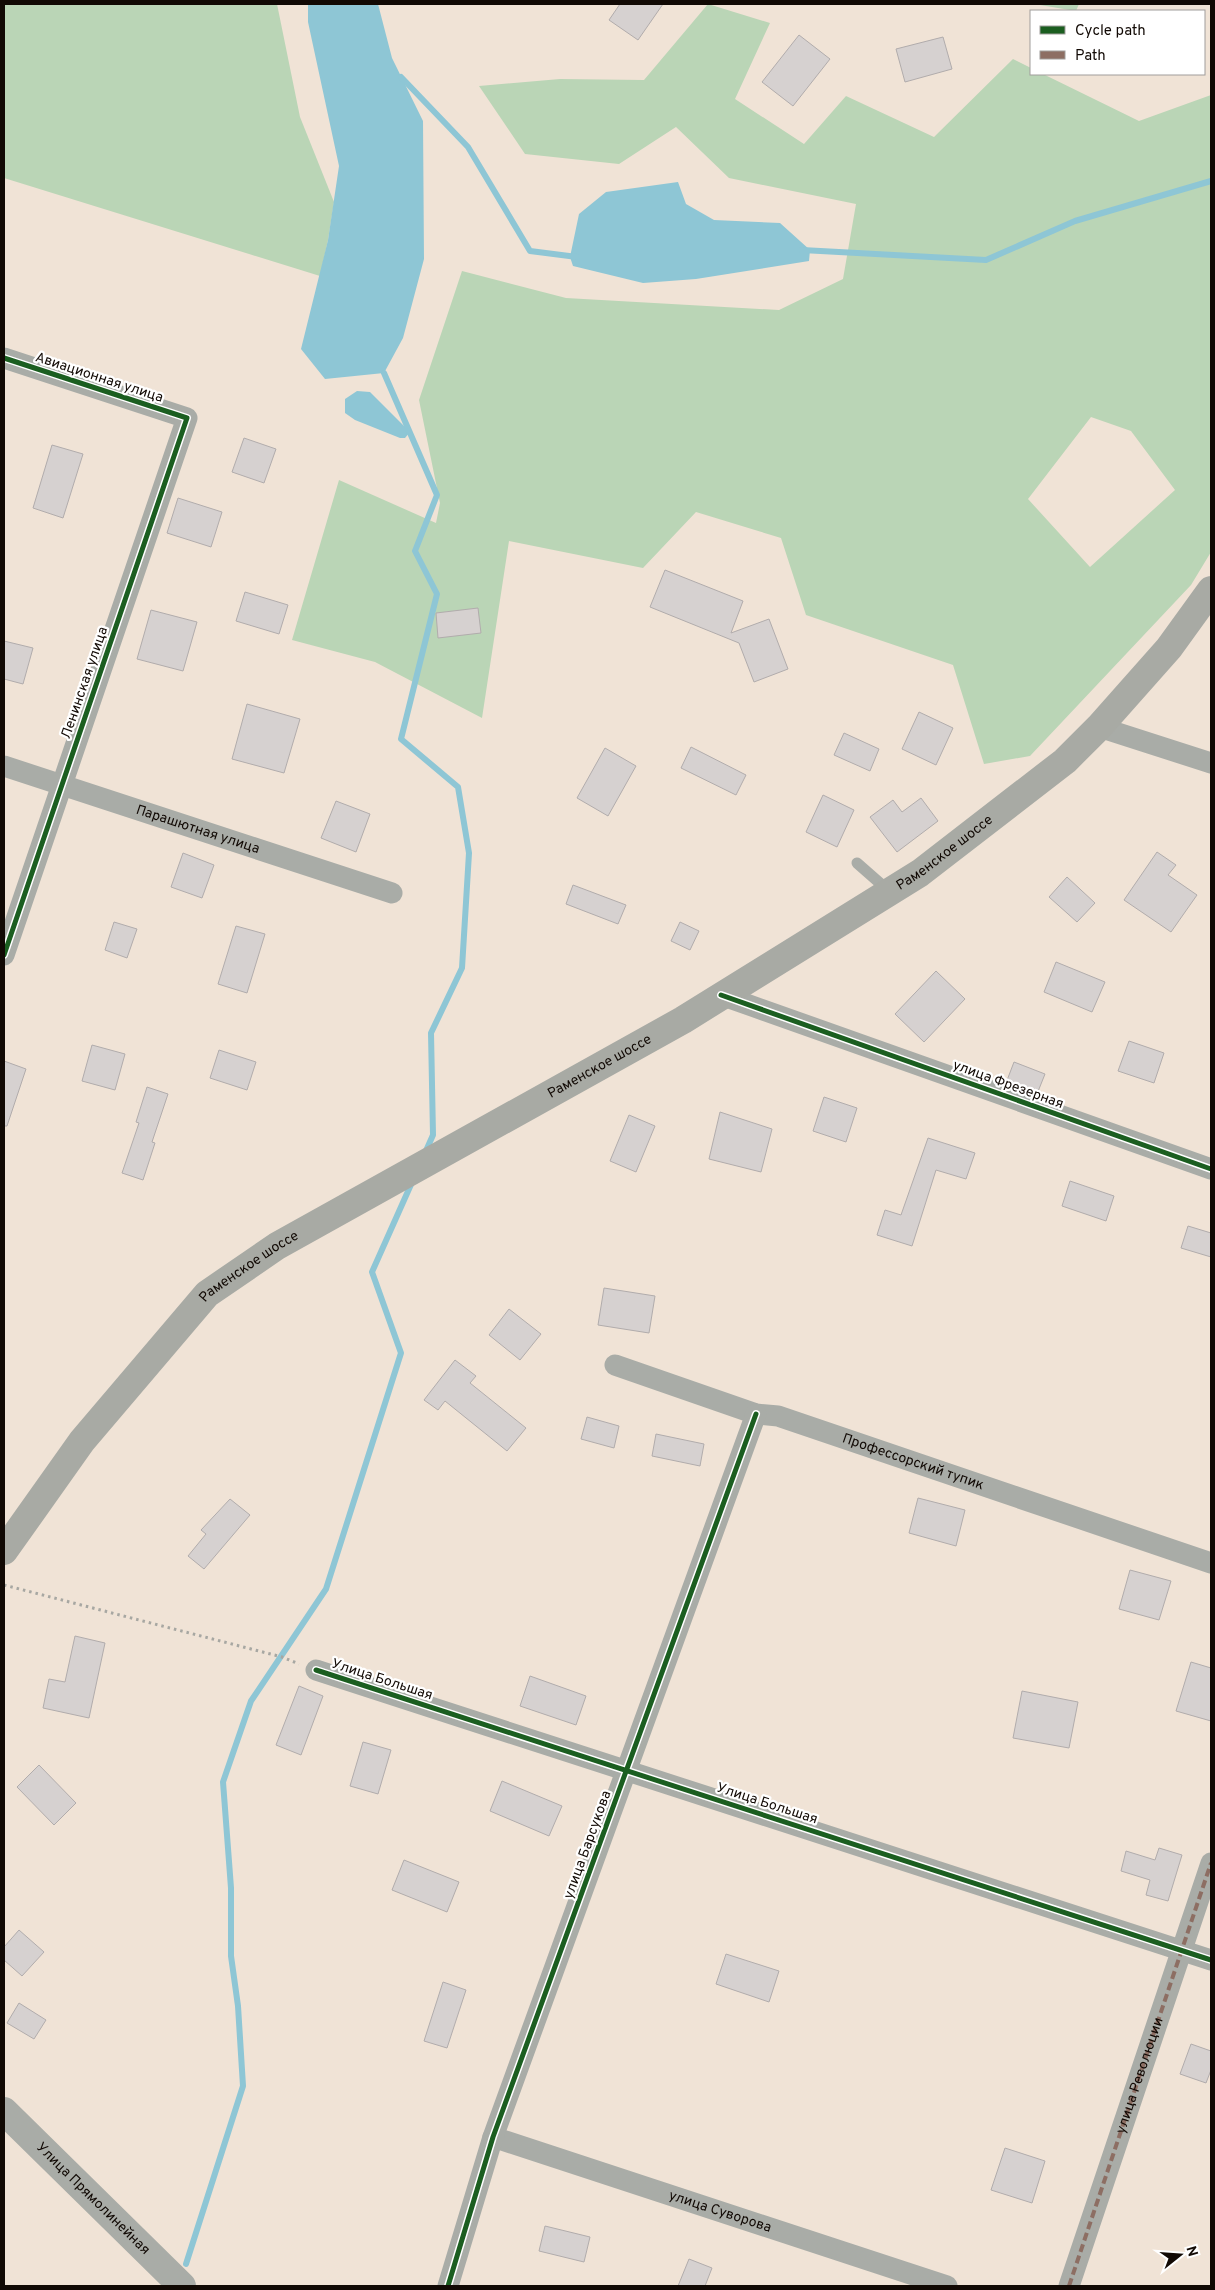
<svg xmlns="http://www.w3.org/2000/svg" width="1215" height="2290" viewBox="0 0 1215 2290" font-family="Overpass,sans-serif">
<rect width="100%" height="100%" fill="#f0e3d6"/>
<path fill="#bad5b6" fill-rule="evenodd" d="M4 4H277L300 117 334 202 328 240 320 276 4 178Z
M708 4 770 23 735 99 804 144 846 96 934 137 1013 59 1031 68V74H1043L1139 121 1211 95V552L1191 585 1030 756 984 764 953 665 806 615 781 538 696 512 643 568 509 541 482 718 375 662 292 640 339 480 436 523 440 503 419 400 462 271 566 298 779 310 843 279 856 204 729 178 676 127 619 164 525 154 479 86 560 79 644 80ZM1091 417 1131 431 1175 490 1090 567 1028 499Z
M1034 4H1079L1076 11Z"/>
<path fill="#8ec6d5" d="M308 4H378L392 58 423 121 424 259 403 338 384 373 325 379 301 349 328 240 339 166 308 22Z
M678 182 686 204 714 220 780 223 810 250 809 261 696 279 643 283 573 266 570 257 579 214 606 192Z
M357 391 370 392 410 432 405 438H400L355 420 345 413V399Z"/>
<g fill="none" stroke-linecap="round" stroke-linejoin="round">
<path stroke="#8ec6d5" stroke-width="6" d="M401 77 468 147 530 251 577 257
M802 250 986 260 1075 221 1211 181
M384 373 437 495 415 551 437 594 401 739 458 787 469 853 462 968 431 1033 433 1135 425 1153
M186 2264 243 2086 238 2006 231 1956V1888L223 1782 251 1701 326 1589 401 1353 372 1272 413 1180"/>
</g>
<path fill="#d6d1d0" stroke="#b1acac" d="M620 4H663L638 40 609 20Z
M799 35 830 59 793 106 762 82Z
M943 37 952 69 905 82 896 49Z
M244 438 276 449 264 483 232 472Z
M52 445 83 454 63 518 33 508Z
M178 498 222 512 211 547 167 533Z
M665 570 743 601 731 633 769 619 788 669 754 682 739 643 650 607Z
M245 592 288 605 279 634 236 621Z
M478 608 481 633 438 638 436 613Z
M151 610 197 622 183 671 137 659Z
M4 641 33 648 23 684 4 679Z
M247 704 300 719 284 773 232 759Z
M919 712 953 728 936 765 902 749Z
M844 733 879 749 870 771 834 755Z
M691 747 746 775 736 795 681 768Z
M605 748 636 766 608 816 577 798Z
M823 795 854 810 837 847 806 832Z
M921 798 938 821 897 852 870 817 893 800 902 812Z
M336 801 370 814 356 852 321 838Z
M1157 852 1176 865 1168 875 1197 895 1171 932 1124 900Z
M183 853 214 865 202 898 171 887Z
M1067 877 1095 903 1077 922 1049 897Z
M573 885 626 905 618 924 566 904Z
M114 922 137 929 127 958 105 950Z
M680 922 699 931 690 950 671 941Z
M236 926 265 934 247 993 218 984Z
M1056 962 1105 982 1092 1012 1044 992Z
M936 971 965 999 924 1042 895 1014Z
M1129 1041 1164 1053 1154 1083 1118 1071Z
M92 1045 125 1054 115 1090 82 1081Z
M219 1050 256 1062 247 1090 210 1078Z
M4 1061 26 1069 7 1126H4Z
M1014 1062 1045 1074 1037 1094 1006 1083Z
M147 1087 168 1094 152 1142 155 1143 143 1180 122 1173 139 1123 136 1122Z
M824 1097 857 1108 846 1142 813 1131Z
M720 1112 772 1129 761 1172 709 1159Z
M629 1115 655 1126 636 1172 610 1161Z
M928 1138 975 1153 966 1179 936 1170 912 1246 877 1235 885 1210 901 1215Z
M1070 1181 1114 1196 1106 1221 1062 1206Z
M1188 1226 1211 1233V1257L1181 1248Z
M604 1288 655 1296 649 1333 598 1325Z
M509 1309 541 1334 520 1360 489 1335Z
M455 1360 476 1376 470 1383 526 1428 507 1451 445 1401 438 1410 424 1400Z
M587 1417 619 1426 614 1448 581 1439Z
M656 1434 704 1444 700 1466 652 1456Z
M918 1498 965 1510 956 1546 909 1533Z
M230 1499 250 1515 204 1569 188 1556 206 1534 201 1530Z
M1130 1570 1171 1581 1159 1620 1119 1609Z
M75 1636 105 1643 89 1718 43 1708 49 1679 65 1682Z
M1191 1662 1211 1668V1721L1176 1711Z
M530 1676 586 1696 576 1725 520 1706Z
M299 1686 323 1696 301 1755 276 1745Z
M1022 1691 1078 1702 1069 1748 1013 1738Z
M363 1742 391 1750 378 1794 350 1786Z
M39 1765 76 1803 54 1825 17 1787Z
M502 1781 562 1806 549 1836 490 1811Z
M1159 1848 1182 1855 1168 1901 1146 1895 1150 1880 1121 1871 1126 1851 1155 1860Z
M404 1860 459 1882 447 1912 392 1890Z
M19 1930 44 1952 22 1976 4 1960V1947Z
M726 1954 779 1971 769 2002 716 1984Z
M443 1982 466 1990 447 2048 424 2041Z
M19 2003 46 2020 34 2039 7 2023Z
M1191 2044 1211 2051V2070L1206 2083 1180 2074Z
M1005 2148 1045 2161 1032 2203 991 2190Z
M545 2226 590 2237 584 2262 539 2251Z
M689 2259 712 2268 705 2286H678Z"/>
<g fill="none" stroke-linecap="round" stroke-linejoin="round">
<path stroke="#a7a7a2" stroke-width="3" stroke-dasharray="2.5 4" stroke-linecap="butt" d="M4 1585 282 1657 299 1664"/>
<path stroke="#a9aca7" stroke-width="11" d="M857 863 890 892"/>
<g stroke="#a9aca7" stroke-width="21">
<path d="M4 358 187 418 4 955"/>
<path d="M1099 727 1211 763"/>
<path id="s1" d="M4 766 392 893"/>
<path d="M721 995 1211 1169"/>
<path id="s2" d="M615 1365 756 1414 778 1416 1211 1563"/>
<path d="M316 1670 1211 1960"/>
<path id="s3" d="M493 2137 947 2286"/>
<path d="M448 2286 493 2137 756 1414"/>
<path id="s4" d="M1069 2286 1211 1863"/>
</g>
<path stroke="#a9aca7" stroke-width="28" id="s5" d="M4 2111 182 2286"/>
<path stroke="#a8aaa4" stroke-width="28" id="s6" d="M4 1551 82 1441 207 1294 277 1246 683 1020 920 873 1065 761 1099 727 1169 648 1211 590"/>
<path stroke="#8d6e63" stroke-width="4" stroke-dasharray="8 4" stroke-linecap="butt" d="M1069 2286 1211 1863"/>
<defs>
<path id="cycleway" d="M4 358 187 418 4 955
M721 995 1211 1169
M316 1670 1211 1960
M448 2286 493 2137 756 1414"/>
</defs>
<use href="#cycleway" stroke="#fff" stroke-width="8"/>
<use href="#cycleway" stroke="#1b5e20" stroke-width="5"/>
</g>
<g text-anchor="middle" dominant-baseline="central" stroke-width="4.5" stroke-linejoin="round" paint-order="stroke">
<g font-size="14" fill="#110904" stroke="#fff">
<text transform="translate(99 378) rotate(18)">Авиационная улица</text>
<text transform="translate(85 683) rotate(-71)">Ленинская улица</text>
<text stroke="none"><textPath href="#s1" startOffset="204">Парашютная улица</textPath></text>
<text stroke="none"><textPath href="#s6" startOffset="1188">Раменское шоссе</textPath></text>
<text stroke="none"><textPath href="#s6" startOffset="782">Раменское шоссе</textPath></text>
<text transform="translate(1008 1085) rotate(20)">улица Фрезерная</text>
<text stroke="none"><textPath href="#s6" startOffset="378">Раменское шоссе</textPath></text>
<text stroke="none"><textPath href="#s2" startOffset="314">Профессорский тупик</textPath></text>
<text transform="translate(382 1680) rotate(18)">Улица Большая</text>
<text transform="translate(767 1804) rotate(18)">Улица Большая</text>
<text transform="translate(588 1845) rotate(-70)">улица Барсукова</text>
<text stroke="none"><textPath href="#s4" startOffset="222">улица Революции</textPath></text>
<text stroke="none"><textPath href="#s5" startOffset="125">Улица Прямолинейная</textPath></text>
<text stroke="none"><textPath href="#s3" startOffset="239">улица Суворова</textPath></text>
</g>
</g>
<rect width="1215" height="2290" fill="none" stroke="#110904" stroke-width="10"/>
<rect x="1030" y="10" width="175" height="65" fill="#ffffff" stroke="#a09d9b"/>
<rect x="1040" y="26" width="25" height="8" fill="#1b5e20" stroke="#a09d9b"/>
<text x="1075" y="35" font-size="15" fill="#110904">Cycle path</text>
<rect x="1040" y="51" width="25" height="8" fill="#8d6e63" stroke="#a09d9b"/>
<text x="1075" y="60" font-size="15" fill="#110904">Path</text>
<g transform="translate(1180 2255) rotate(73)" stroke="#ffffff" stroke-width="4" paint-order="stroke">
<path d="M0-4L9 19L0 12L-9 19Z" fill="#110904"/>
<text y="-8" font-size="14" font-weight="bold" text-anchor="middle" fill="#110904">N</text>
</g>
</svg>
